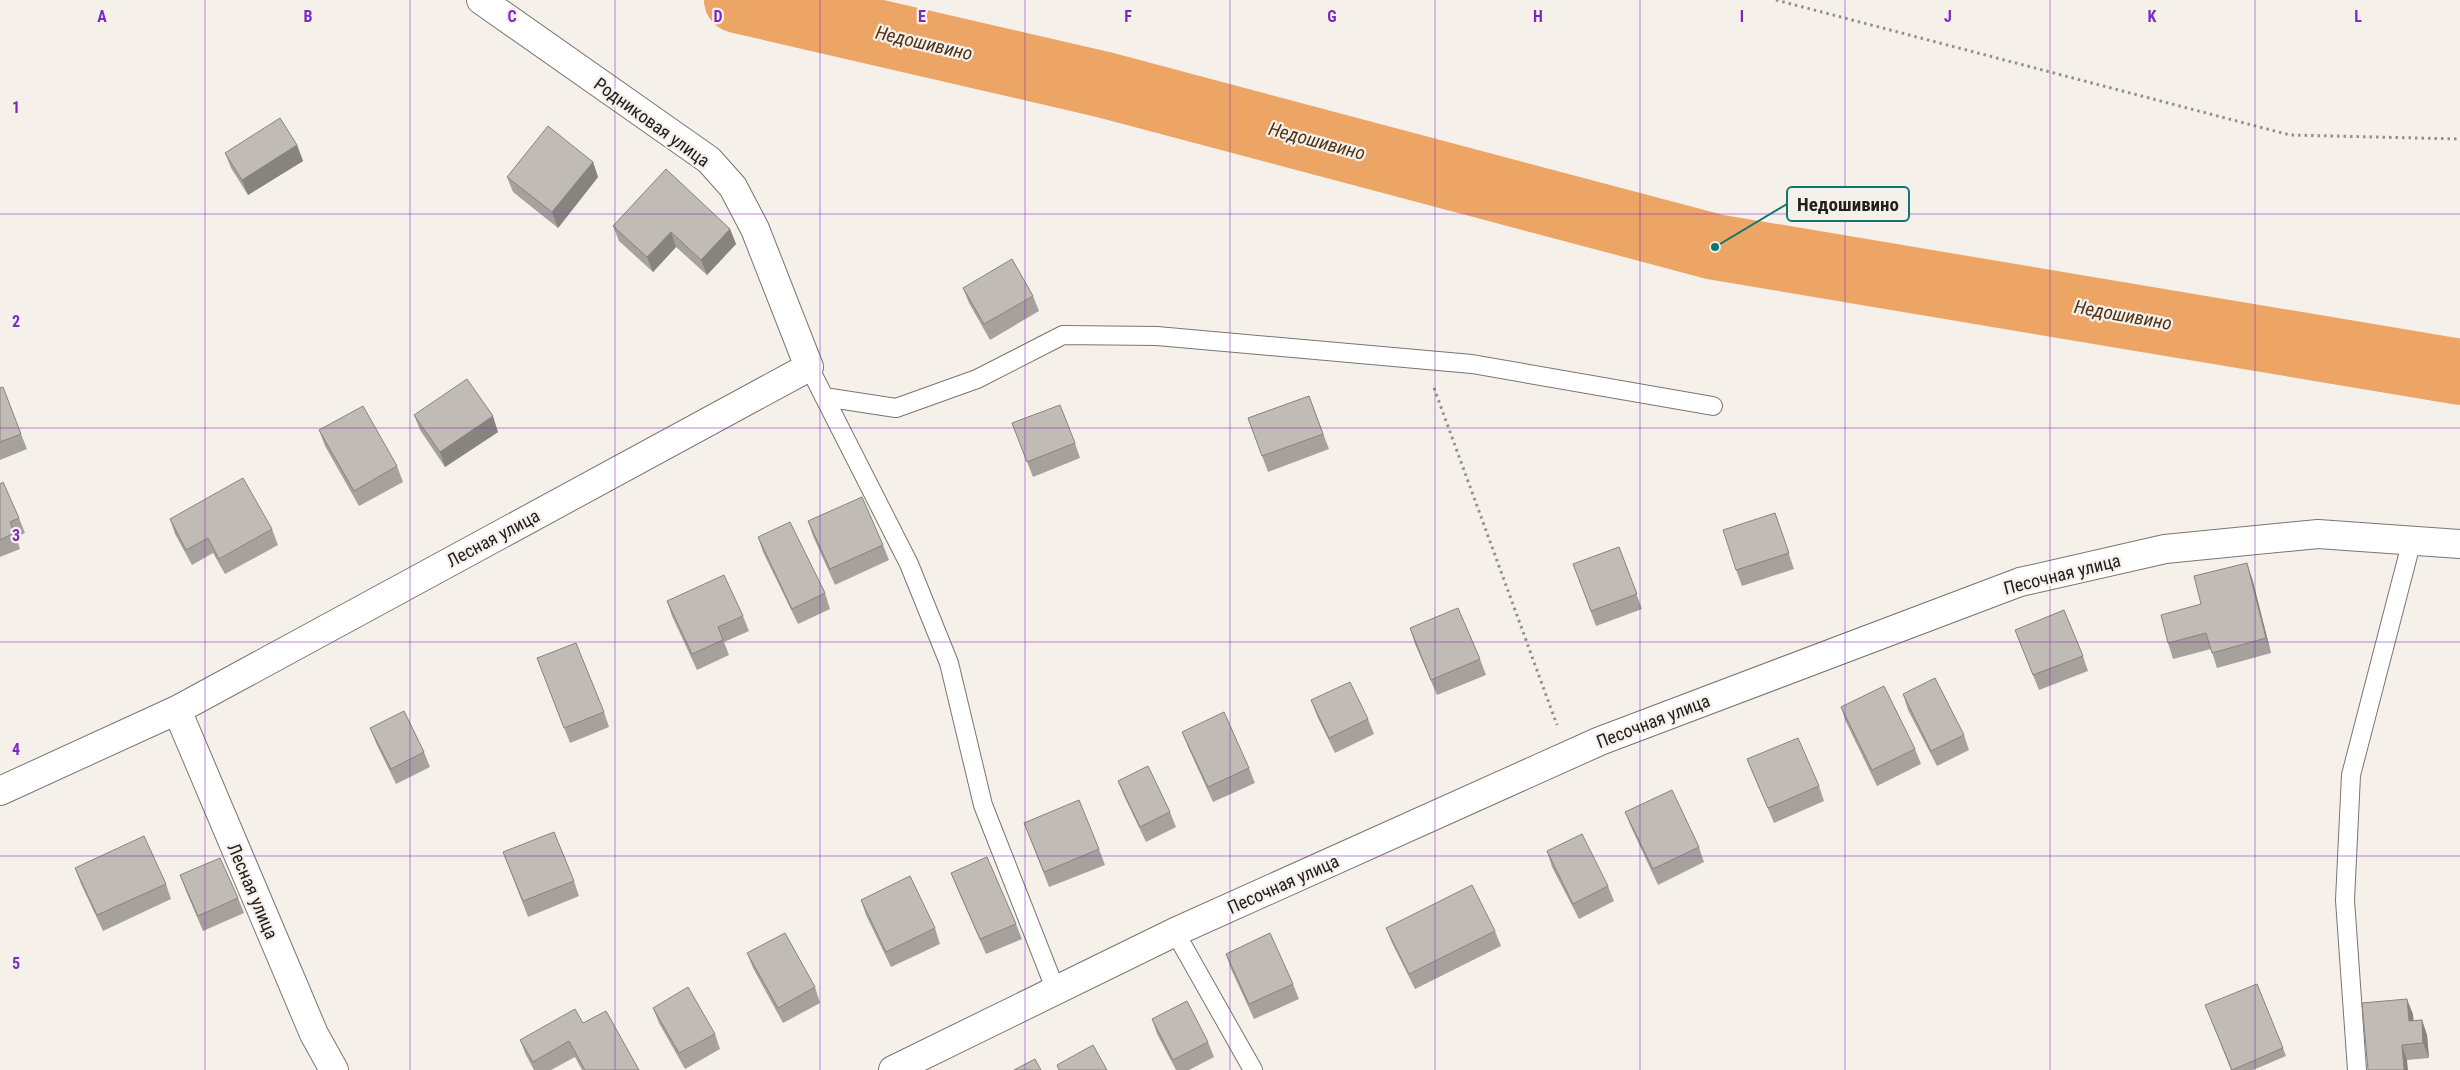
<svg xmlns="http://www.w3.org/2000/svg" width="2460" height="1070" viewBox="0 0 2460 1070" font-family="'Roboto Condensed',sans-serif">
<rect width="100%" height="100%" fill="#f6f0eb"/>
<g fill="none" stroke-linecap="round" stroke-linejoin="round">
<path stroke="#eca564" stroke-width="66" d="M737 0 1105 85 1715 247 2460 372"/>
<defs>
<path id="service" d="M809 367 909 564 949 663 983 805 1056 991
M824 397 896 408 977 379 1063 335 1157 336 1472 364 1713 406
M1175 932 1253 1070
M2357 1070 2345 900 2351 775 2412 540"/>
<path id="minor" d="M177 710 314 1034 334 1070
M0 791 177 710 809 367 755 229 733 187 709 160 481 0
M893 1070 1175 932 1600 741 2020 582 2165 549 2318 534 2460 544"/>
</defs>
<use href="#service" stroke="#7a7570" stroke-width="20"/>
<use href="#minor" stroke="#7a7570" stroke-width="30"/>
<path stroke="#938f8c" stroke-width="3" stroke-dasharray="2.5 4" stroke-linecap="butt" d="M1776 0 2290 135 2460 139
M1434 388 1557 725"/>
<use href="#service" stroke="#fff" stroke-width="18"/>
<use href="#minor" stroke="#fff" stroke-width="28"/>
</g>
<path fill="#a6a19d" d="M297 145 303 161 248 195 231 168 225 153Z
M593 162 598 177 558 228 513 192 507 177Z
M613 226 730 229 736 244 707 275 676 247 653 272 619 241Z
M963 288 1033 296 1039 311 990 340 969 303Z
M0 388 21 434 27 449 0 460Z
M1309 396 1329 449 1268 472 1248 418Z
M414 415 498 432 445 467 420 430Z
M1012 423 1075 443 1080 458 1033 477Z
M319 430 397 466 403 482 359 506 325 446Z
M0 484 19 518 25 533 16 537 20 549 0 557Z
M1775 513 1794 569 1742 586 1736 570Z
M170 519 272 529 278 545 225 574 213 553 192 565 175 534Z
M808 521 883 545 889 560 835 585 813 536Z
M758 537 825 593 830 609 798 624 763 552Z
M1619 547 1642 609 1596 626 1573 564Z
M2252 578 2271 653 2217 668 2211 649 2173 659 2168 643 2201 604Z
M667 601 743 616 749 631 724 642 729 655 697 670 672 616Z
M1410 628 1480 659 1486 675 1437 695 1415 644Z
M2015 630 2083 656 2088 671 2039 690Z
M537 658 604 712 609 727 570 743Z
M1903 694 1964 735 1969 750 1937 766 1908 710Z
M1311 700 1368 719 1374 734 1335 753 1317 716Z
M1841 707 1915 749 1921 764 1877 786 1846 722Z
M370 728 424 752 430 767 396 784 376 743Z
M1182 732 1249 768 1255 783 1213 802 1188 747Z
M1747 759 1819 786 1824 801 1774 823 1753 774Z
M1118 781 1170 812 1176 827 1146 842 1124 796Z
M1625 812 1699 847 1704 862 1658 885 1631 827Z
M1024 823 1099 849 1105 865 1049 887Z
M1547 851 1608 886 1614 901 1579 919 1552 867Z
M503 852 574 881 579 896 528 917Z
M75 868 166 884 171 899 103 931 81 884Z
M951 873 1016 924 1022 939 986 954 957 888Z
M180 875 238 898 244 913 203 931 186 891Z
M861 900 935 928 940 944 891 967 866 915Z
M1386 928 1495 931 1501 946 1415 989 1392 943Z
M747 953 815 987 820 1003 783 1023 753 968Z
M1226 954 1293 984 1299 999 1254 1019 1231 969Z
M653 1008 715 1034 720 1049 685 1069 659 1023Z
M2208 1012 2283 1048 2286 1056 2253 1070H2231Z
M2413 1014V1021L2422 1020 2427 1035 2429 1058 2407 1060 2368 1070Z
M1152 1019 1208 1042 1214 1057 1189 1070H1176L1157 1034Z
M583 1023 639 1070H582L575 1057 551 1070H534L526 1055 520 1040Z"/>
<path fill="#87837f" d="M297 145 303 161 248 195 242 180Z
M593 162 598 177 558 228 552 212Z
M730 229 736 244 707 275 701 260Z
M671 232 676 247 653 272 647 257Z
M493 416 498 432 445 467 440 452Z
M2247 563 2252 578 2271 653 2266 638Z
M2407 999 2413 1014 2415 1037 2409 1021Z
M2422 1020 2427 1035 2429 1058 2423 1043Z
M2402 1045 2407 1060 2408 1070H2404Z"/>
<path fill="#c1bbb6" stroke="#87837f" d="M280 118 297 145 242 180 225 153Z
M548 126 593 162 552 212 507 177Z
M666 169 730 229 701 260 671 232 647 257 613 226Z
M1012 259 1033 296 984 324 963 288Z
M467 379 493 416 440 452 414 415Z
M3 387 21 434 0 442V388Z
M1309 396 1323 434 1262 456 1248 418Z
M1060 405 1075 443 1027 462 1012 423Z
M363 406 397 466 354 491 319 430Z
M243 478 272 529 219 559 208 538 186 550 170 519Z
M3 482 19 518 10 522 14 533 0 540V484Z
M862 497 883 545 830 569 808 521Z
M1775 513 1789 553 1736 570 1723 530Z
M790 522 825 593 792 609 758 537Z
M1619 547 1637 594 1591 611 1573 564Z
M2247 563 2266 638 2212 653 2206 633 2168 643 2161 615 2201 604 2194 576Z
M724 575 743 616 718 627 723 640 692 654 667 601Z
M1458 608 1480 659 1431 680 1410 628Z
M2064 610 2083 656 2033 675 2015 630Z
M576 643 604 712 564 728 537 658Z
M1935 678 1964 735 1931 751 1903 694Z
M1350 682 1368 719 1329 738 1311 700Z
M1884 686 1915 749 1872 770 1841 707Z
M404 711 424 752 391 769 370 728Z
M1224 712 1249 768 1208 787 1182 732Z
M1798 738 1819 786 1768 808 1747 759Z
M1148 766 1170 812 1140 827 1118 781Z
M1672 790 1699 847 1653 869 1625 812Z
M1079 800 1099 849 1044 872 1024 823Z
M554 832 574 881 523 901 503 852Z
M1582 834 1608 886 1573 904 1547 851Z
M144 836 166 884 97 915 75 868Z
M987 857 1016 924 980 939 951 873Z
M220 858 238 898 198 916 180 875Z
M910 876 935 928 886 952 861 900Z
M1472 885 1495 931 1409 974 1386 928Z
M785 933 815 987 778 1008 747 953Z
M1270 933 1293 984 1249 1004 1226 954Z
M2257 984 2283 1048 2232 1070 2205 1005Z
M688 987 715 1034 679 1053 653 1008Z
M2407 999 2409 1021 2422 1020 2423 1043 2402 1045 2404 1070H2368L2362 1003Z
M1187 1001 1208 1042 1173 1060 1152 1019Z
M575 1009 583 1023 606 1011 639 1070H585L569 1041 533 1062 520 1040Z
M1093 1045 1107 1070H1059L1057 1065Z
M1035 1059 1041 1070H1014Z"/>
<path fill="none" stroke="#7b2cbf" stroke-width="1" stroke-opacity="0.55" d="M205 0V1070M410 0V1070M615 0V1070M820 0V1070M1025 0V1070M1230 0V1070M1435 0V1070M1640 0V1070M1845 0V1070M2050 0V1070M2255 0V1070M0 214H2460M0 428H2460M0 642H2460M0 856H2460"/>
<g text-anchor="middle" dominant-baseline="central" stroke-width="4.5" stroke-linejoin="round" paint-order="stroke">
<g font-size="18" fill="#22201e" stroke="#f6f0eb">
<text transform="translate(652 122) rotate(36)">Родниковая улица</text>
<text transform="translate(493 538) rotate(-28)">Лесная улица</text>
<text transform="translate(2062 574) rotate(-14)">Песочная улица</text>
<text transform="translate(1653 721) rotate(-21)">Песочная улица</text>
<text transform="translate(1283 884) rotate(-24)">Песочная улица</text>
<text transform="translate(253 891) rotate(67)">Лесная улица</text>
</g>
<g font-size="19" font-style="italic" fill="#503317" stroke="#f6f0eb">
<text transform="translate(924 43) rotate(13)">Недошивино</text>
<text transform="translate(1317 141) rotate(15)">Недошивино</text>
<text transform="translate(2123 315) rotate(10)">Недошивино</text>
</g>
</g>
<g font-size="16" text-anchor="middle" font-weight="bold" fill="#7b2cbf" stroke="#f6f0eb" stroke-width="4.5" stroke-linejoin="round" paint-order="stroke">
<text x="102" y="22">A</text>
<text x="308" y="22">B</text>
<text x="512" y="22">C</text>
<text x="718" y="22">D</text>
<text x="922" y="22">E</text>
<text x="1128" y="22">F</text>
<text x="1332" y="22">G</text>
<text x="1538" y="22">H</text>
<text x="1742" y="22">I</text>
<text x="1948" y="22">J</text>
<text x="2152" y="22">K</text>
<text x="2358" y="22">L</text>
<text x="16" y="113">1</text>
<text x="16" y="327">2</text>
<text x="16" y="541">3</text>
<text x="16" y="755">4</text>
<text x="16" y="969">5</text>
</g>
<path fill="none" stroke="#0f766e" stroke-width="2" d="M1715 247L1787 204"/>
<circle fill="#0f766e" stroke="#f6f0eb" stroke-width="2" cx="1715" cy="247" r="5"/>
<rect fill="#f6f0eb" stroke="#0f766e" stroke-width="2" x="1787" y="187" width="122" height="34" rx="5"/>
<g font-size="19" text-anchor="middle" font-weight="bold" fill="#22201e">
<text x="1848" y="211">Недошивино</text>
</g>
</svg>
